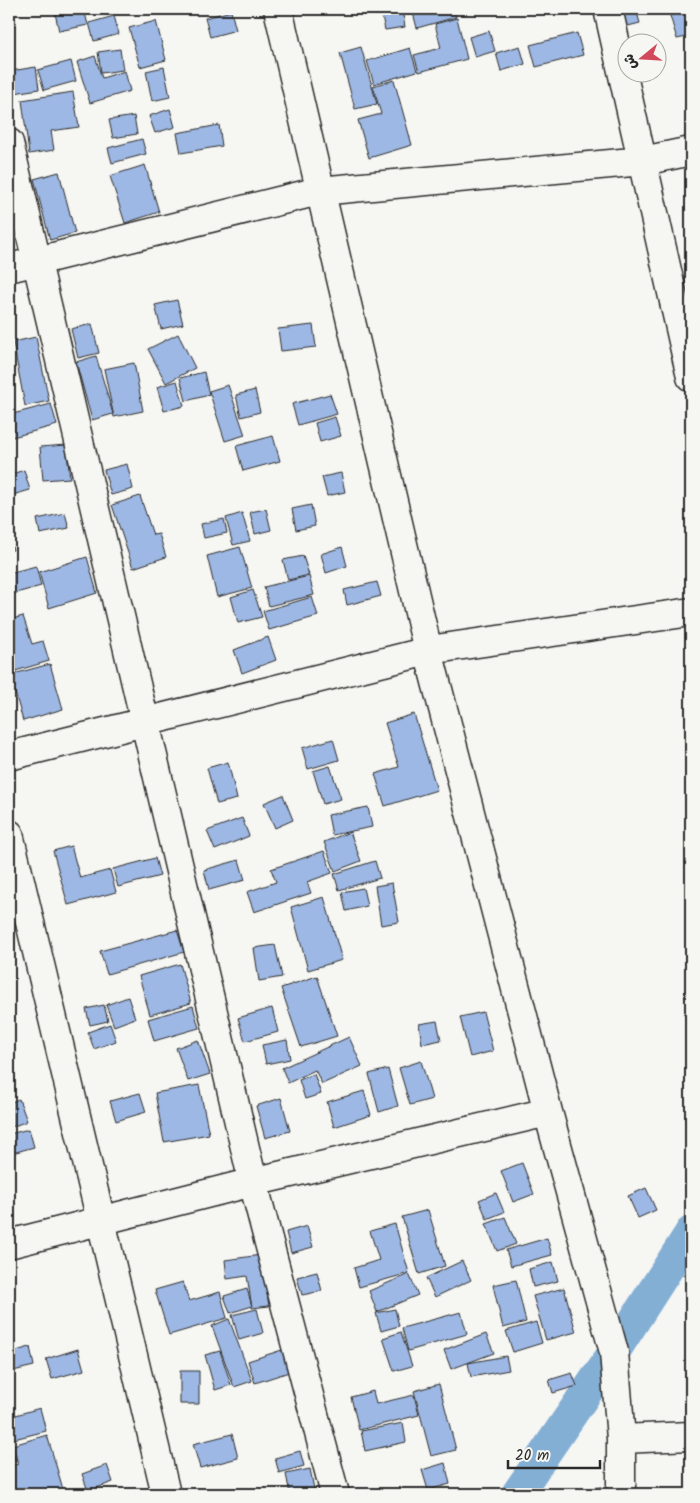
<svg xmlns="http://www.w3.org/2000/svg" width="700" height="1503" viewBox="0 0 700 1503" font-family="Kalam,'Playpen Sans Arabic',sans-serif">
<rect width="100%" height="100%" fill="#f6f6f2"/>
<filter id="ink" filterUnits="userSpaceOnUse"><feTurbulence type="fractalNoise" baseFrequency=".02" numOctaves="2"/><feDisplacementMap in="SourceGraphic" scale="10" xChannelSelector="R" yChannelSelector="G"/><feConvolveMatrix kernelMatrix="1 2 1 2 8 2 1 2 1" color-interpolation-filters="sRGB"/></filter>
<g filter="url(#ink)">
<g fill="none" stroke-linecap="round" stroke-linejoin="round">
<path stroke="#84afd5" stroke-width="32" d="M517 1494 614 1352 691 1232"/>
</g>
<path fill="#9db8e4" stroke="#2b2b2b" d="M73 9H84L88 25 59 31 55 13Z
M402 9 405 27 385 30 381 12Z
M412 9H453L456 17 417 28Z
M615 9H636L640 23 620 28Z
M668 9H690L691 36 677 39Z
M231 11 236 30 210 37 205 18Z
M114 16 119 34 94 41 89 23Z
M457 18 467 59 419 72 414 55 441 48 435 24Z
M156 21 166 60 140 67 129 28Z
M489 31 495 51 475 57 469 37Z
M577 33 583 55 536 67 530 45Z
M520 46 525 64 501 71 496 53Z
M361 47 377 104 355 109 340 53Z
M410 48 417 71 374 84 367 61Z
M120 49 123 70 101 73 98 52Z
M95 56 102 78 125 71 130 91 90 103 77 62Z
M71 61 76 81 44 90 38 70Z
M36 67 39 89 14 93 11 71Z
M164 67 170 97 152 101 146 71Z
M394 80 412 145 369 158 358 120 381 114 373 86Z
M73 92 79 127 51 131 54 150 29 154 22 100Z
M170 109 175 127 155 133 149 116Z
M134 116 137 134 113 138 109 120Z
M219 125 222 146 181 153 177 133Z
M142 139 146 154 112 163 108 148Z
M145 165 159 212 125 223 110 176Z
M59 172 75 233 50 240 34 179Z
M177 300 183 324 161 329 155 305Z
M92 324 99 353 78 358 71 329Z
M313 325 316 347 281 351 278 329Z
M178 334 195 368 166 383 148 349Z
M36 337 49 401 25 406 13 342Z
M96 356 113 414 92 420 76 362Z
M134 363 143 411 114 417 104 369Z
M204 372 209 395 186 401 180 378Z
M177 381 184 406 164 411 157 387Z
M228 385 245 435 225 441 209 391Z
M255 390 260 412 241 417 236 395Z
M330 394 337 414 298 425 292 404Z
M51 404 57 425 9 438V415Z
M335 417 341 436 320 442 315 423Z
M273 436 280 461 243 471 236 446Z
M66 445 70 478 43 480 40 447Z
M127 464 133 489 111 495 104 470Z
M24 470 30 490 9 496V475Z
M341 473 345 492 327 496 322 477Z
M140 496 153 535 159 534 166 557 133 568 112 505Z
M311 505 315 526 296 530 292 509Z
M266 509 271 530 255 534 250 512Z
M65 513 69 528 40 534 37 519Z
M242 513 250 541 233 545 226 518Z
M224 519 227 533 204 538 201 524Z
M9 533 13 550 9 551Z
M240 547 252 588 217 597 207 556Z
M342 547 347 566 326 573 321 554Z
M303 556 309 575 288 580 283 560Z
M87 557 97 593 49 608 39 572Z
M36 566 41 586 9 595V573Z
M309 576 314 595 269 606 264 587Z
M377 582 381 596 347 605 344 590Z
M253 590 262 617 238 623 231 597Z
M312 597 318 616 269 630 263 611Z
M23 616 32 644 43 641 49 661 12 672 9 662V620Z
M268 637 276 660 242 673 234 650Z
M50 664 63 709 23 721 10 675Z
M414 714 437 790 385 806 375 774 399 767 385 723Z
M333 739 339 760 308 769 302 748Z
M228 762 237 799 217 804 207 768Z
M330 766 341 799 323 804 313 771Z
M283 795 293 820 275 828 264 803Z
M368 807 372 827 332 835 328 815Z
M242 818 249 836 215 850 207 831Z
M350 832 361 861 335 871 324 842Z
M71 846 80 878 110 870 116 892 68 905 53 851Z
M324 851 332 873 307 882 311 893 254 912 247 892 276 882 271 869Z
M155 858 160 876 118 887 113 869Z
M239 860 245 880 209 890 204 870Z
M375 861 380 878 339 890 334 874Z
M392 883 399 922 381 925 375 886Z
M363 888 367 906 346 911 342 892Z
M324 897 342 960 308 970 291 907Z
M177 930 184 952 107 974 100 951Z
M275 945 282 977 259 981 254 948Z
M180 964 191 1003 150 1015 139 976Z
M317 976 337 1036 301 1047 281 988Z
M128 997 135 1018 114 1026 106 1005Z
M104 1005 108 1021 90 1025 86 1009Z
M193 1006 199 1028 154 1041 148 1019Z
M272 1008 278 1032 245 1041 238 1018Z
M483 1012 493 1051 470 1057 460 1017Z
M437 1021 441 1040 422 1044 419 1024Z
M110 1024 116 1041 94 1049 88 1032Z
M349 1037 362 1066 322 1084 315 1070 288 1083 282 1068Z
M198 1040 210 1074 188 1081 176 1048Z
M287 1040 290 1059 266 1064 262 1045Z
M421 1061 432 1099 410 1105 399 1068Z
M388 1069 398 1106 379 1112 369 1074Z
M314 1074 321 1094 305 1099 299 1080Z
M199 1085 209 1134 164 1142 155 1093Z
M364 1091 371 1115 334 1127 327 1102Z
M140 1093 146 1112 116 1121 110 1101Z
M281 1098 290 1131 265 1138 256 1106Z
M19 1099 27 1121 9 1128V1103Z
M29 1129 34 1147 9 1154V1134Z
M522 1163 534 1194 513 1202 501 1171Z
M646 1188 656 1210 638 1218 628 1196Z
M496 1193 504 1212 487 1219 479 1200Z
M428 1210 445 1266 419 1274 402 1217Z
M505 1217 516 1244 497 1251 486 1224Z
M395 1224 409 1273 359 1287 354 1268 379 1260 370 1231Z
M307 1226 313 1247 291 1253 286 1232Z
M547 1238 552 1255 511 1266 506 1250Z
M261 1255 269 1306 252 1308 247 1276 227 1279 225 1260Z
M462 1261 471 1280 435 1297 426 1278Z
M553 1262 558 1281 533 1287 529 1269Z
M317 1272 322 1291 302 1295 297 1277Z
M409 1274 418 1295 377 1312 369 1291Z
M516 1280 526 1322 503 1328 493 1285Z
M183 1282 189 1301 220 1292 227 1318 169 1335 155 1290Z
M564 1288 576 1332 546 1340 533 1296Z
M247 1289 252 1306 230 1313 224 1296Z
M257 1309 263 1333 239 1340 232 1315Z
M395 1309 399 1326 381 1331 376 1313Z
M461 1312 467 1334 408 1351 402 1328Z
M229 1319 252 1381 234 1387 212 1326Z
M9 1320 15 1342 9 1344Z
M536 1322 542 1343 513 1352 506 1331Z
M401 1332 412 1366 394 1371 383 1338Z
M486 1334 494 1353 451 1369 444 1350Z
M30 1347 34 1366 9 1372V1353Z
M78 1349 84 1370 52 1379 46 1359Z
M282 1350 289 1372 255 1383 248 1361Z
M220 1351 231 1385 215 1390 205 1355Z
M506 1356 509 1370 471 1377 468 1363Z
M180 1371H199V1404H180Z
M572 1373 577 1386 553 1393 549 1380Z
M439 1384 456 1450 431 1456 414 1391Z
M373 1391 376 1404 414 1395 419 1415 359 1430 351 1397Z
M40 1408 46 1431 14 1439 9 1417Z
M403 1423 406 1442 365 1451 361 1431Z
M232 1434 238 1458 200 1468 193 1444Z
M47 1435 63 1489 45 1494H9V1467L18 1464 13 1445Z
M9 1442 16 1461 9 1464Z
M300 1451 304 1466 279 1473 275 1458Z
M445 1463 450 1484 428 1490 422 1470Z
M107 1465 113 1482 88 1491 82 1474Z
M310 1469 315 1494H290L286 1474Z
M601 1487 603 1494H585L584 1489Z"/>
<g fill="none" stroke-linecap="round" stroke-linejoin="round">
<defs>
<path id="minor" d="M278 9 428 651 548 1112 614 1352 621 1439V1494
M608 9 691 377
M9 143 253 1182 335 1494
M9 268 319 191 643 161 691 151
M9 756 436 649 691 612
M9 834 166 1494
M9 1244 253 1182 548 1112
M621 1439 691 1436"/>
</defs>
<use href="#minor" stroke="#2b2b2b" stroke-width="31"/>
<use href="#minor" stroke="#f6f6f2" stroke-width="28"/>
</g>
</g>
<rect width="700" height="1503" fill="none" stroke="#f6f6f2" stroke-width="30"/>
<rect x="15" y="15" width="670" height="1473" fill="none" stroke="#2b2b2b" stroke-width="2" filter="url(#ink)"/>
<g transform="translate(642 58) rotate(252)"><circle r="24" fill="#f6f6f2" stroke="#a5a5a2"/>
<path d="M0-4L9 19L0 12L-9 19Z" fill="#d1495b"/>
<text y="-8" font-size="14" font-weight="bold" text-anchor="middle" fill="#2b2b2b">ش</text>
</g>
<path d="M508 1460v8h92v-8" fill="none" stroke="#2b2b2b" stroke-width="2.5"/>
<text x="515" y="1460" font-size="15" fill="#2b2b2b" stroke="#f6f6f2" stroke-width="4" paint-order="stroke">20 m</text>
</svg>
